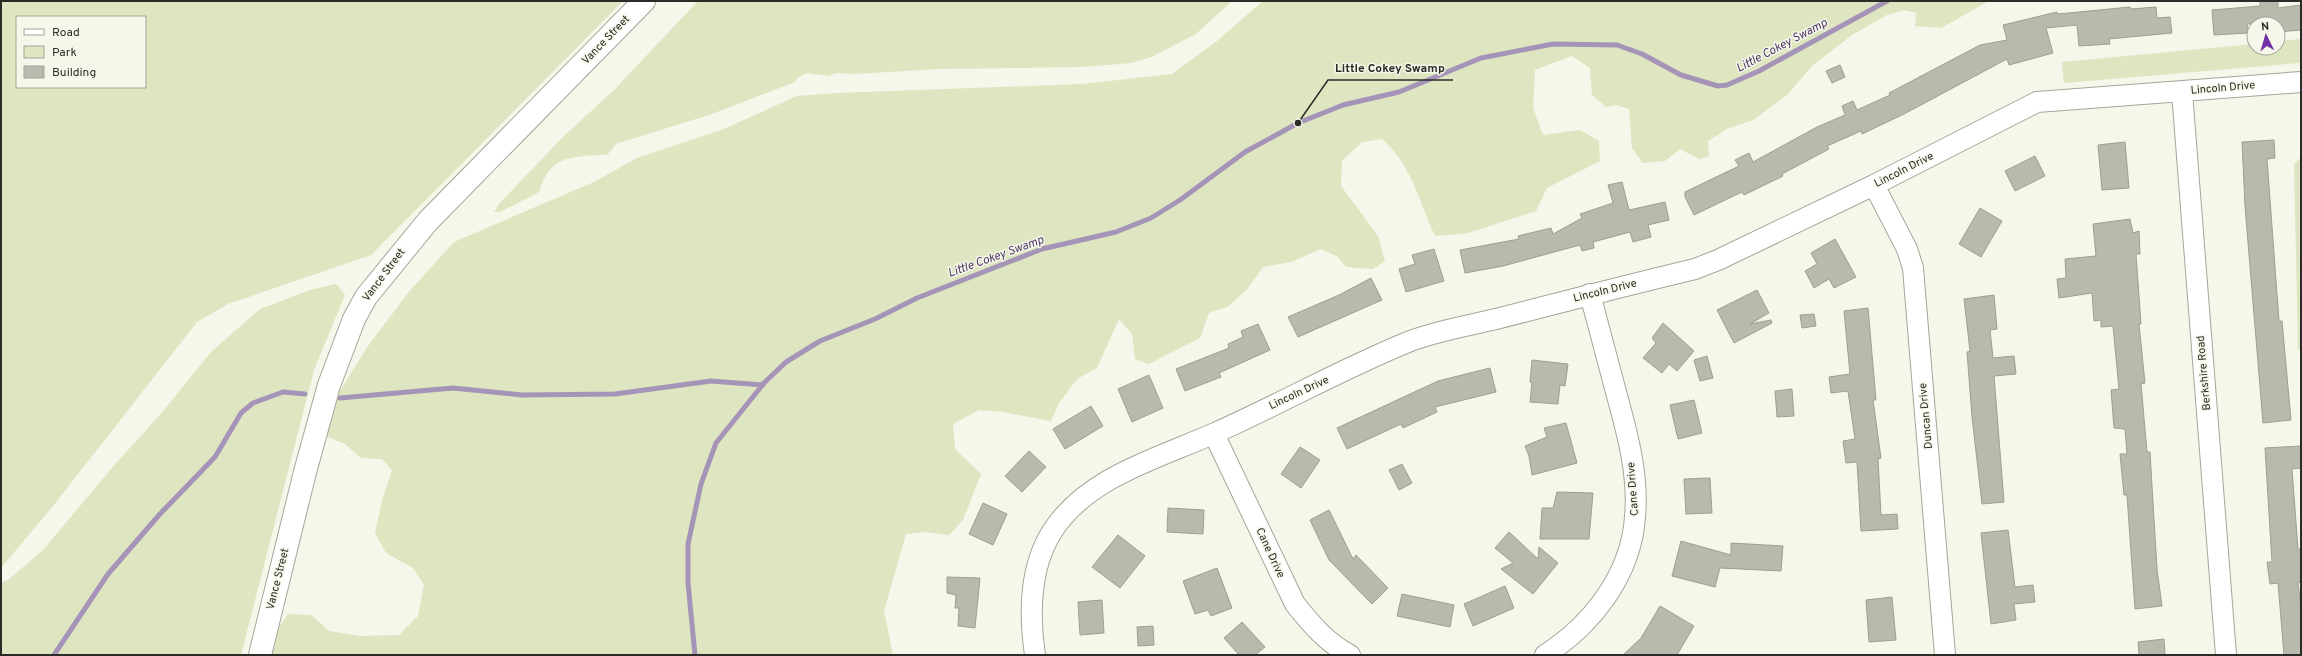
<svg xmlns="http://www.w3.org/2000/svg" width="2302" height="656" viewBox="0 0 2302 656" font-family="Overpass,sans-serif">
<rect width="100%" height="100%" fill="#f4f7e9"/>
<path fill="#dee5c1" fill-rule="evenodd" d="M1 1H623L371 255 228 304 197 322 53 506 1 568ZM17 17H145V87H17Z
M698 1H1232L1196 34 1151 57 1132 63 1082 67 939 69 854 74 836 73 828 76 807 73 797 78 795 82 712 114 616 144 608 154C574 158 551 152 539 192L500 212H494L499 204 561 139 615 89Z
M1263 1H1989L1941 28 1915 26 1916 13 1904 10 1887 15 1852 35 1813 65 1787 95 1753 120 1727 129 1708 141 1709 157 1699 159 1680 149 1665 161 1643 163 1632 148 1629 109 1616 105 1606 107 1592 95 1590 68 1572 56 1535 70 1533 108 1543 135 1580 130 1599 141 1600 161 1547 188 1536 211 1468 233 1435 236C1420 203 1410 162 1382 139L1362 142 1342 161 1341 186 1378 236 1385 261 1373 269 1346 267 1338 257 1321 249 1291 262 1263 267 1248 288 1229 306 1209 313 1200 338 1149 364 1135 359 1132 334 1119 319 1097 368 1077 379 1059 403 1051 421 1003 412 979 410 953 424 955 449 981 474 963 520 949 535 924 532 906 534 884 611 893 655H272L279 627 288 614 311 615 329 631 361 636 399 635 418 616 424 585 413 568 386 553 375 533 383 497 392 470 382 459 361 458 345 444 323 435 333 402 368 346 408 293 454 242 594 182 637 158 724 129 797 96 837 93 1082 84 1172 74 1217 41Z
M2301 39V65L2299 63 2064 83 2062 62 2254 44V48H2278V41Z
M2301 157V351L2298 349 2294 164Z
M336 284 345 295 314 370 241 655H1V583L8 580 43 550 116 463 160 415 211 352 260 309 310 290Z"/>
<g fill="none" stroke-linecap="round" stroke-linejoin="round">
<path stroke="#a594b7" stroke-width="5" d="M340 398 453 388 522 395 615 394 711 381 763 385
M54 655 108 574 159 515 215 457 241 413 253 403 283 392 305 394
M695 655 688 583V544L701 484 716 443 764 383 786 362 820 341 875 319 917 298 1042 249 1116 232 1151 218 1180 200 1245 152 1298 123 1343 105 1399 92 1481 58 1553 44 1617 45 1642 54 1681 75 1718 86 1727 85 1759 71 1887 1"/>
</g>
<path fill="#b7baad" stroke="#9d9f92" d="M2260 1H2278V8L2301 5V30L2278 32V24H2247L2248 33 2214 35 2212 10 2260 6Z
M2130 7 2131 9 2156 7 2157 18 2170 17 2172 33 2109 39 2110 44 2079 46 2077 25 2046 28 2053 53 2009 65 2007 59 1904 114 1862 134 1861 131 1827 146 1829 149 1782 174 1783 176 1744 195 1742 192 1694 215 1685 197V192L1739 166 1735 160 1749 153 1753 162 1817 127 1845 115 1842 106 1853 101 1857 110 1890 95 1889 93 1980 45 2007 40 2003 25 2057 12 2058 14Z
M1840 65 1845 77 1832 83 1826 71Z
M2274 140 2275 158 2267 159 2279 321H2282L2291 420 2263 423 2245 206 2242 142Z
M2125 142 2129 188 2102 190 2098 145Z
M2035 156 2045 176 2015 191 2005 171Z
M1622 182 1629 210 1665 202 1669 220 1648 225 1651 237 1633 242 1630 232 1593 242 1594 248 1582 251 1580 245 1503 266 1465 273 1460 250 1519 239 1518 236 1551 228 1553 234 1582 218 1580 214 1613 203 1608 185Z
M1980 208 2002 221 1981 257 1959 244Z
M2130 219 2133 233 2139 231 2140 254H2136L2141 324H2139L2145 383 2141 384 2147 452H2150L2157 569 2162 606 2135 609 2127 495H2124L2120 454H2127L2125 429 2114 428 2111 390 2119 389 2113 326 2101 327V320L2094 321 2092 293 2059 298 2057 279 2066 278 2065 259 2096 256 2093 224Z
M1835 239 1856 277 1834 288 1829 279 1814 288 1805 271 1817 264 1811 253Z
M1434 249 1444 281 1406 292 1399 269 1415 264 1412 255Z
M1371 278 1382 300 1298 337 1288 317 1339 295Z
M1757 290 1769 313 1750 324 1771 320 1772 323 1734 343 1717 310Z
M1994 295 1997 329 1990 330 1993 358 2014 356 2016 374 1994 376 2004 502 1982 504 1972 417 1967 352 1970 351 1964 299Z
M1868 308 1876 400H1873L1881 458 1878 459 1881 515 1897 514 1898 529 1861 531 1857 462 1846 463 1843 441 1855 439 1848 391 1831 393 1829 377 1850 374 1844 311Z
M1814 314 1816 326 1802 328 1800 315Z
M1663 323 1694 351 1677 371 1669 364 1662 373 1643 358 1656 343 1652 338Z
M1258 324 1270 350 1219 373 1221 377 1185 391 1176 369 1229 348 1228 344 1243 337 1241 331Z
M1707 356 1713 378 1700 381 1694 360Z
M1532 360 1568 364 1565 386 1560 385 1558 404 1530 402 1532 382H1530Z
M1490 368 1496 392 1435 407 1437 412 1403 428 1401 424 1347 449 1337 428 1438 381Z
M1149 375 1163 408 1132 422 1118 389Z
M1792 389 1794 416 1777 417 1775 391Z
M1694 400 1702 433 1678 439 1670 405Z
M1091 406 1103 426 1065 449 1053 429Z
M1566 423 1577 463 1532 475 1529 456 1525 446 1547 437 1544 428Z
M2301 446V468L2292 469 2298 549H2301V582L2298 583 2301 607V655H2284L2278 583 2270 584 2267 562H2272L2265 448Z
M1300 447 1320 460 1301 488 1281 474Z
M1029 451 1046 467 1022 492 1005 476Z
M1402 464 1412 483 1399 490 1389 470Z
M1710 478 1712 513 1686 514 1684 479Z
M1557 492 1593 493 1589 539H1540L1542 508H1553Z
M983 503 1007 514 993 545 969 534Z
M1168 508 1204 510 1203 534 1167 532Z
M1329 510 1353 559 1356 555 1388 588 1372 604 1329 560 1310 520Z
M2008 530 2015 587 2033 585 2035 602 2014 604 2016 620 1991 624 1981 533Z
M1509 532 1538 559 1539 547 1558 563 1533 594 1501 569 1513 563 1495 548Z
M1118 535 1145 556 1120 588 1092 567Z
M1681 541 1731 555V543L1783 546 1781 571 1720 568 1715 587 1672 576Z
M1217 568 1232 608 1211 616 1208 610 1195 614 1183 581Z
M947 577 980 578 975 628 958 626 959 608H955L956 595 947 593Z
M1505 586 1514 608 1473 626 1464 604Z
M1402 594 1454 605 1450 627 1397 616Z
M1892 597 1896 640 1869 642 1866 600Z
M1102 600 1104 633 1080 635 1078 602Z
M1660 606 1694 626 1677 655H1623L1641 638Z
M1242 622 1265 647 1255 655H1239L1224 638Z
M1153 626 1154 645 1138 646 1137 627Z
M2164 639 2165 655H2139L2138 642Z"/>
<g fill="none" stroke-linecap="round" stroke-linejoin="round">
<defs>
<path id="street" d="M2182 92 2226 655
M1874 185 1907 249 1913 268 1945 655
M1214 434 1295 604C1311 624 1327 643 1350 655
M1035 655C1029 613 1029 567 1053 530 1089 476 1159 458 1215 433 1280 404 1342 369 1408 342 1435 331 1467 326 1496 319 1562 302 1628 285 1695 269L1718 260 1874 185 2037 102 2301 82
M1545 655C1592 625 1631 575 1635 517 1639 475 1627 432 1616 392 1607 359 1599 327 1590 294"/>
<path id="secondary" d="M260 655 305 472 329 385 354 319 366 297 428 221 644 1"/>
</defs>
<use href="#street" stroke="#a4a699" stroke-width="22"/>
<use href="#secondary" stroke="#a4a699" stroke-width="24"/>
<use href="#street" stroke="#fff" stroke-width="20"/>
<use href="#secondary" stroke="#fff" stroke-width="22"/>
</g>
<g text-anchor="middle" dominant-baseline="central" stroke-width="3" stroke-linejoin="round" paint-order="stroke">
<g font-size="11" fill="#2b2c27" stroke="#f4f7e9">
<text transform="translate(606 40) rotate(-46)">Vance Street</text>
<text transform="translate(2223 88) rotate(-5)">Lincoln Drive</text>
<text transform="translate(1904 170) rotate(-27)">Lincoln Drive</text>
<text transform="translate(384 275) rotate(-53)">Vance Street</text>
<text transform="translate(1605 291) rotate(-14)">Lincoln Drive</text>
<text transform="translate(2204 373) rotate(-95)">Berkshire Road</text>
<text transform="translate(1299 393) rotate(-25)">Lincoln Drive</text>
<text transform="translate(1926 416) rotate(-95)">Duncan Drive</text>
<text transform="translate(1633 489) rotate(-94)">Cane Drive</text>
<text transform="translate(1270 553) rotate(65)">Cane Drive</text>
<text transform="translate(278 579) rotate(-76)">Vance Street</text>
</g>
<g font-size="12" font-style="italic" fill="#53396a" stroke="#f4f7e9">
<text transform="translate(1782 46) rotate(-28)">Little Cokey Swamp</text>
<text transform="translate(996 257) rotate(-20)">Little Cokey Swamp</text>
</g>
</g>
<path fill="none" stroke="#2b2c27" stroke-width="1.5" d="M1298 123L1328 80H1453"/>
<circle fill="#2b2c27" stroke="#f4f7e9" stroke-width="1.5" cx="1298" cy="123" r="4"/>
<g font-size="12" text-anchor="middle" font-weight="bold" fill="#2b2c27" stroke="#f4f7e9" stroke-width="3" stroke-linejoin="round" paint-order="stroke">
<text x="1390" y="72">Little Cokey Swamp</text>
</g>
<rect width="2302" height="656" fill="none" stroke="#2b2c27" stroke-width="4"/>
<rect x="16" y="16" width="130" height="72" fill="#f4f7e9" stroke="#a4a69b"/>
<rect x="24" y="29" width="20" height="6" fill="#ffffff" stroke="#a4a69b"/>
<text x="52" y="36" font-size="12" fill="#2b2c27">Road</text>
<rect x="24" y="46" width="20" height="12" fill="#dee5c1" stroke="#a4a69b"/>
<text x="52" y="56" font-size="12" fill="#2b2c27">Park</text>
<rect x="24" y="66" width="20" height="12" fill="#b7baad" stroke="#a4a69b"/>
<text x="52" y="76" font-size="12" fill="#2b2c27">Building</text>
<g transform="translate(2266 36) rotate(355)"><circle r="19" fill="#f4f7e9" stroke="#a4a69b"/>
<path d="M0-3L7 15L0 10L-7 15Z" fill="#7330a4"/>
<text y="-6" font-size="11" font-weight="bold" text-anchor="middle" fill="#2b2c27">N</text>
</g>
</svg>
